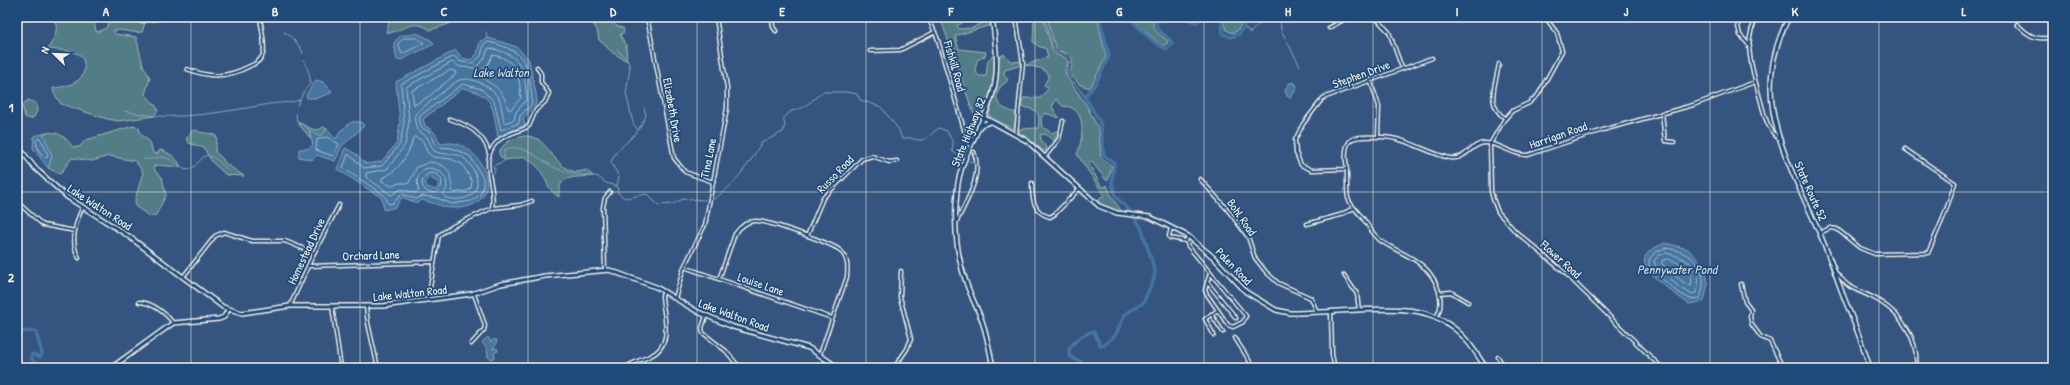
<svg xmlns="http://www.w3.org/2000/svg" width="2070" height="385" viewBox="0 0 2070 385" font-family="'Patrick Hand',sans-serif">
<rect width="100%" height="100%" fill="#355580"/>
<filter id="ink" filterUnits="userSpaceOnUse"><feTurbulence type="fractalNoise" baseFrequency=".025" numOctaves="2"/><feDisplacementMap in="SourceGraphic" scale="8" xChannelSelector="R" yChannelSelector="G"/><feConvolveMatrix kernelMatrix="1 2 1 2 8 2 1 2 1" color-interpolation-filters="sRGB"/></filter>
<g filter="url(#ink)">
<path fill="#486086" d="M17 17H35L36 18 17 26Z"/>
<path fill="#527d86" stroke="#a3b7b7" d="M52 17H93L96 31 98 32 106 28 111 17H129L136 22 145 23 142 32C131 34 122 28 113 31L115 34 136 37 143 65 150 78 145 94 156 106 158 111 154 116 119 121 107 119 61 104 54 93 53 88C62 87 70 86 77 81 87 75 87 57 76 53 67 50 56 50 48 49 54 38 61 28 52 17Z
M391 17H460L449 24 430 30C414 18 404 30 389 33L386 32Z
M592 17H611C612 24 617 27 623 28L624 32 620 35 626 45 627 61 613 53 599 40 597 30 590 19Z
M940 17 969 18 957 26 959 29 972 28 986 21 991 22V25L955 36 959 49 986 52 985 56 977 60 975 71 979 76H986C988 69 985 59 993 56L995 57C995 76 990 107 976 121Z
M1032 17H1043L1053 52 1056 55 1063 56 1068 62 1065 72 1067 77 1087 106 1099 130 1101 157 1112 166 1108 180H1106L1092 162H1089V164L1101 186 1105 187 1107 185 1111 196 1122 212 1109 209 1097 202 1104 195 1077 154C1082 142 1087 116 1072 108 1069 106 1065 107 1063 106 1061 105 1058 101 1056 99L1052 107 1059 118 1045 113 1041 118 1042 127 1052 133 1057 131 1058 133 1054 141 1045 134 1040 135 1042 142 1047 148 1046 151H1044L1019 132V129L1038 128C1041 112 1037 109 1021 107L1023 98H1040L1049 88 1044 85 1049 76C1043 66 1035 68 1026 65L1048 57 1046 49 1038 46 1033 42 1034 21Z
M1047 17H1097L1106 57 1090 88 1080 85 1070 73C1074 58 1074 55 1057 50L1053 40Z
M1133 17H1156L1153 20C1152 32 1160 34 1168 41L1167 44 1164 45 1160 44 1140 27Z
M1222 17H1246L1237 31 1232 33 1226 30Z
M1004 54 1011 62 1022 61V65L1005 70 1004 74 1008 80C1006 83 1003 84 1001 86 990 102 1003 110 1017 113L1014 129 990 117 989 114 996 90 999 57Z
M28 100 36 103 37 111 34 117 30 119 25 117 22 105Z
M297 122C306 124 315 135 323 127L327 129 321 136 310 131 312 140Z
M133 126 139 128 140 133 150 142 153 153 157 154 160 150C168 151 179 160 181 167L156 165 154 166 155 171 162 177 166 195 156 215 151 217 136 207 135 200 143 172 135 161 109 156 92 161 72 158 60 174 48 168 52 156 43 134C57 129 65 137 73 147H79L86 140Z
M196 130C202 135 211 131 217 137L215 152 222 158 226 164 244 176 226 175 212 162 204 148 189 143 186 139 192 131Z
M524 136C529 136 535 137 539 140 552 150 563 179 586 170L593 176C577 178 557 173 559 197 548 191 547 180 540 170 537 165 530 161 525 157L505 160 500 156 499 152C505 141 512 139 524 136Z"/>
<path fill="#4474a0" stroke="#8aa6bd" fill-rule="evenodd" d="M417 33 431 40 434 44 401 60H397L394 43C403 30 405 38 417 33Z
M489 38 517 47 529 60 537 99 535 106 523 118 525 125 498 137C492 107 496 96 463 88L423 119 425 126C434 130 437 135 440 144 443 144 448 143 452 143 487 147 508 210 452 208 443 208 433 202 422 200L417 203 402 197 396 207 384 210 382 198 337 169 345 148 356 154 366 164 381 162 397 143 400 122 396 82 456 50 462 58 471 60 477 54 480 41ZM429 177 438 182V187L435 190 427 187 425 182Z
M316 80 323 82 332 91 331 93 317 98H307L306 95Z
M1293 82 1296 84 1297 89 1290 98 1287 96 1285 90 1288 84Z
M352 122H361L364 126 342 146 335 161 317 155 312 160 299 157V149H308L313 145 309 131 321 136 327 129 334 138H337L340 131Z
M43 134 52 156 48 168 33 148 34 136Z
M1665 243 1688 249 1704 266 1708 283 1704 301 1689 304C1679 297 1669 290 1660 282 1639 264 1638 254 1665 243Z
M488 337 491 342 493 340H497L496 345 492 349 497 348 498 351 494 353 495 357 492 359 488 357 487 349 482 342Z"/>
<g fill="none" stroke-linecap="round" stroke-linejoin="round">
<path stroke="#aebfcb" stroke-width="1" d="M404 38H417L424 43 402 54 398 44Z
M489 42C527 52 528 62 532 99L531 105 520 116 519 123 501 130 494 101 481 89 463 84 421 115 419 119 422 128 430 132 437 147 452 148 470 156 483 178V188L480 195 471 201 452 204 437 198 423 196 416 199 402 194 393 203 389 204 384 195 343 168 348 154 364 168 382 166 400 144 404 122 401 84 454 56 461 62 473 63 481 56 484 44Z
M489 48C523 55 524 68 527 99L516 112 514 120 504 123C503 116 502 108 500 101 495 88 470 74 457 81L417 112 414 118 417 130 427 137 434 151C444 157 457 150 466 160 487 182 477 205 446 198L443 195 447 188 446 178C433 160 411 168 419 191L416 193 401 189 391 195 366 177V173L387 169 405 145 409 122 406 87 452 62 460 67 475 68 484 59Z
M493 55C518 59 519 77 521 98L510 110 508 109C503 88 493 85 477 75L488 64Z
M451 70 456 72 455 75 428 97 414 105 412 91Z
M327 137 339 144 333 156 316 150 317 140Z
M415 137 423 141 427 152 433 157 451 159 462 164 472 181 471 188 467 191 453 193C449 176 454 166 430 162L417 167 409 183H399L391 186 382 181V178C397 173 410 154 413 138Z
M39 138 42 141 48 155 47 158C40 155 37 148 36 141Z
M422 183a10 10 0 1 1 20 0a10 10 0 1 1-20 0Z
M1665 248C1692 251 1711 269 1700 298L1690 299 1676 291 1651 269C1644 257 1656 252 1665 248Z
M1666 253C1687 257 1705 269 1696 293L1691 294 1679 287 1655 265 1654 261 1658 256Z
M1667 259C1680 262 1695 270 1691 286L1683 282 1662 264V261Z"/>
<path stroke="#8aa6bd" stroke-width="1" d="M479 17 482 22
M1045 17 1052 44 1056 53 1063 52C1073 67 1069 57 1067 73L1085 97
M1280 17 1281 30 1300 66
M1243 29H1247L1250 33 1265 17
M284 32C290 34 302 48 303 53
M486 32 487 39
M617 49 628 61 630 68 626 93 633 123 637 129
M297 106C300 101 301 96 304 91 306 89 309 86 310 84 312 79 306 64 304 60
M124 111C134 113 145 115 155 116 191 118 229 111 264 105 277 102 288 104 300 100
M296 114 297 122 306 126 310 132
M144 159C152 161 159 155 167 158 174 160 179 168 187 170 197 168 198 159 207 155L215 158 227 169
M969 161 973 162
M494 173 495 170 493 166 504 161V150C523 141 541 162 558 169 569 173 586 177 597 176L606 183 617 186 618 193 625 198 647 194 658 205 673 204 683 199 706 200
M617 186 619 177 611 162C615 150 624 146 632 137 638 132 643 122 646 115L644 108
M711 200C728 194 753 159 761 143L783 132 785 124 783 119 791 111C803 110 813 100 822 92H846L857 94 860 100 881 107 899 130 902 139C911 136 911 139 918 140 927 141 932 132 939 128L947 131 953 143 952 151 960 157"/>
<path stroke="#4474a0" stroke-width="3.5" d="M1129 17C1140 29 1152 43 1167 49L1172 44C1168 33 1154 33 1156 21L1165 20 1170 17
M1181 17 1196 22 1204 17
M1218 17 1222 23 1223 34 1231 37 1239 34 1250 17
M17 332 36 331 42 354 40 357 32 354 31 357 38 368
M1084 368 1080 361C1055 355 1078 337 1090 332H1094L1100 345 1103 346 1116 334 1125 314 1143 303 1154 279 1155 271 1141 227 1128 209 1115 196 1112 182 1114 163 1104 155 1100 122 1085 97 1096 83 1109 56 1099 17"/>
<defs>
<path id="street" d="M130 17 140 21 168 17
M647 17 674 158 685 172 713 182
M772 17 773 27 776 31
M928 17 937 37 965 133 972 141
M1375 17 1389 32 1402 68
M1545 17 1557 33 1562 51 1538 95 1529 103 1512 111 1504 120 1490 144 1491 191 1493 199 1498 212 1515 231 1564 272 1662 368
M1736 17 1740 35 1750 46
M1758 17C1741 40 1753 70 1759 95 1764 111 1765 127 1779 139
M619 19 628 17
M2017 24C2028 36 2037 41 2053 37
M1329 28 1348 17
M870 51 900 50 935 32
M1499 64C1496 84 1485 105 1505 118
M187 69C210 78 227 78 250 66 255 64 261 61 263 54 266 44 261 28 260 17
M1370 80 1379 106 1378 137
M1662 113 1665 141 1674 142
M450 119C468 125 484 134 489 153
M1016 134 1023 63 1016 17
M1045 157 1059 139 1063 121
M1347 169 1312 170 1301 165 1296 153 1295 140 1303 124 1323 98 1432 58
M1200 179 1227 209 1248 237 1255 258 1266 272 1278 283 1311 298 1317 312
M1032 183C1032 198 1033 213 1050 217L1055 214 1079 189
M17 202 43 225 75 231
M492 208 520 205 532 201
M957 221C967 200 983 175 974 152
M1307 224 1340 215 1354 208
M1171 228 1169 236 1170 238 1186 241
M1820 233 1830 228 1837 229 1860 248 1875 254 1928 253 1944 216 1955 183 1905 149
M807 236 823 198 862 159 872 156 889 162 897 161
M1188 236 1186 241 1188 246 1246 316 1243 322 1233 327 1228 325 1206 293 1205 290 1210 273
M79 258C70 243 75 222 83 207
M309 266 433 262
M684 267 832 318
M605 269 603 207 605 198 610 192
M1836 273C1841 277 1843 282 1849 286 1859 292 1870 295 1879 301 1903 316 1919 340 1916 368
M1344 275 1357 294 1359 310
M183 277 215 236 224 232 252 241H285L314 253
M719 279 735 234C740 227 746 221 755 221 766 220 832 243 841 251 848 259 848 267 847 277L820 354
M1207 282 1236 318
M1741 284 1745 302 1751 310 1750 317 1752 325 1761 337 1770 341 1783 368
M1439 293 1451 292 1468 302
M675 298 684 267 705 225 727 108V88L716 17
M428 299 439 235 453 226 492 208C497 185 477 161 498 141 506 133 520 132 529 126L536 110 545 102 549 93 541 82V74L537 67
M139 302C151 302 166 313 173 323
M290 306 314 253 339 205
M332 306 341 368
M366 307 368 323 378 368
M1331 312 1332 355 1335 368
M1211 314 1223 332
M706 316 702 328 703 333 726 351 740 368
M1436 317C1445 305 1439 286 1431 275 1419 258 1397 252 1381 241 1373 235 1368 225 1362 217 1357 211 1350 205 1348 198 1346 190 1348 172 1346 162 1343 132 1359 137 1381 137 1405 137 1427 153 1450 158 1466 161 1471 143 1485 143 1501 143 1512 156 1528 155L1603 130 1693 105 1755 82
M1214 335 1205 319 1218 310
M1235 338 1254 368
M471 344 484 330 485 325 474 294
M1498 357 1505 368
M354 368 377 365
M625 368C632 362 642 360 650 356 675 345 663 316 662 296L664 291
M894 368 907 349 911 339 900 297 901 271"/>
<path id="secondary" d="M992 17C995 42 1000 67 993 92 984 127 960 155 957 191 954 220 956 254 966 282 970 294 976 306 981 318 987 334 990 352 993 368
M1789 17C1747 97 1787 158 1819 232 1829 254 1836 277 1845 300 1854 322 1863 345 1870 368
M983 117 1027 141 1099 206 1117 213 1150 217 1188 236 1213 257 1246 292 1276 310 1290 313C1312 313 1335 311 1357 310 1389 309 1423 305 1451 326 1466 336 1476 353 1486 368
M979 126 990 122
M17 145 35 168 67 197 127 235 223 307 242 313 290 306H383L471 294 501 284 545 276 609 270 656 287 698 312 733 327 809 348 839 368
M111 368 173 323 219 319 224 317 228 310"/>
</defs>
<use href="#street" stroke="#f4f1e8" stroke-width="5"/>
<use href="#secondary" stroke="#f4f1e8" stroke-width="6"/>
<use href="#street" stroke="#1f4a7a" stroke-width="2"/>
<use href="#secondary" stroke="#1f4a7a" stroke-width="3"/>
</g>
</g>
<path fill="none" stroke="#f4f1e8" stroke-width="1" stroke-opacity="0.55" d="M191 17V368M360 17V368M528 17V368M697 17V368M866 17V368M1035 17V368M1204 17V368M1373 17V368M1542 17V368M1710 17V368M1879 17V368M17 192H2053"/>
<g text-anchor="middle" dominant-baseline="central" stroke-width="3.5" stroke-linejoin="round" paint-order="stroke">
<g font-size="12" fill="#f4f1e8" stroke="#1f4a7a">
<text transform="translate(955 66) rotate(74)">Fishkill Road</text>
<text transform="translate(1361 74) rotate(-20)">Stephen Drive</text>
<text transform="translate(673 110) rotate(80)">Elizabeth Drive</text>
<text transform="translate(968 132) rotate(-68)">State Highway 82</text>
<text transform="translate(1558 135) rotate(-19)">Harrigan Road</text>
<text transform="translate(708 158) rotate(-79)">Tina Lane</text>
<text transform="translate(835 174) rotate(-46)">Russo Road</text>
<text transform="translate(1811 191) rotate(66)">State Route 52</text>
<text transform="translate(100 207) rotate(33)">Lake Walton Road</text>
<text transform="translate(1242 217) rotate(55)">Bohl Road</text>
<text transform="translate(306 251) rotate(-65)">Homestead Drive</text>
<text transform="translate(371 255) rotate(-2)">Orchard Lane</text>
<text transform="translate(1561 259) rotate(42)">Flower Road</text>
<text transform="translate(1234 266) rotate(46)">Palen Road</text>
<text transform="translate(761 284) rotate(19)">Louise Lane</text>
<text transform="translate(410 293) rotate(-6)">Lake Walton Road</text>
<text transform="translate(734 315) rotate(20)">Lake Walton Road</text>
</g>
<g font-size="13" font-style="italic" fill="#dadedd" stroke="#1f4a7a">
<text x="501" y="72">Lake Walton</text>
<text x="1677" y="269">Pennywater Pond</text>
</g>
</g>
<rect width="2070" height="385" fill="none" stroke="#1f4a7a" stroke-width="44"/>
<g transform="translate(54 54) rotate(293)" stroke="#1f4a7a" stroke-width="3" paint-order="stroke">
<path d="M0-3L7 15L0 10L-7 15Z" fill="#f4f1e8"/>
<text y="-6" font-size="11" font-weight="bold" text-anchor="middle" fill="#f4f1e8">N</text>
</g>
<rect x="22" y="22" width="2026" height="341" fill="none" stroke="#f4f1e8" stroke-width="1.5"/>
<g font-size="13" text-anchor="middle" font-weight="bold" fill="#f4f1e8">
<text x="106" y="16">A</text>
<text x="275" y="16">B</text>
<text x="444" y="16">C</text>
<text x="613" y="16">D</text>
<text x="782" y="16">E</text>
<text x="951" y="16">F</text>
<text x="1119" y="16">G</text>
<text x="1288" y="16">H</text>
<text x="1457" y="16">I</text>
<text x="1626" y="16">J</text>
<text x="1795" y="16">K</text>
<text x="1964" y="16">L</text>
<text x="11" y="112">1</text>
<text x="11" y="282">2</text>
</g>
</svg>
